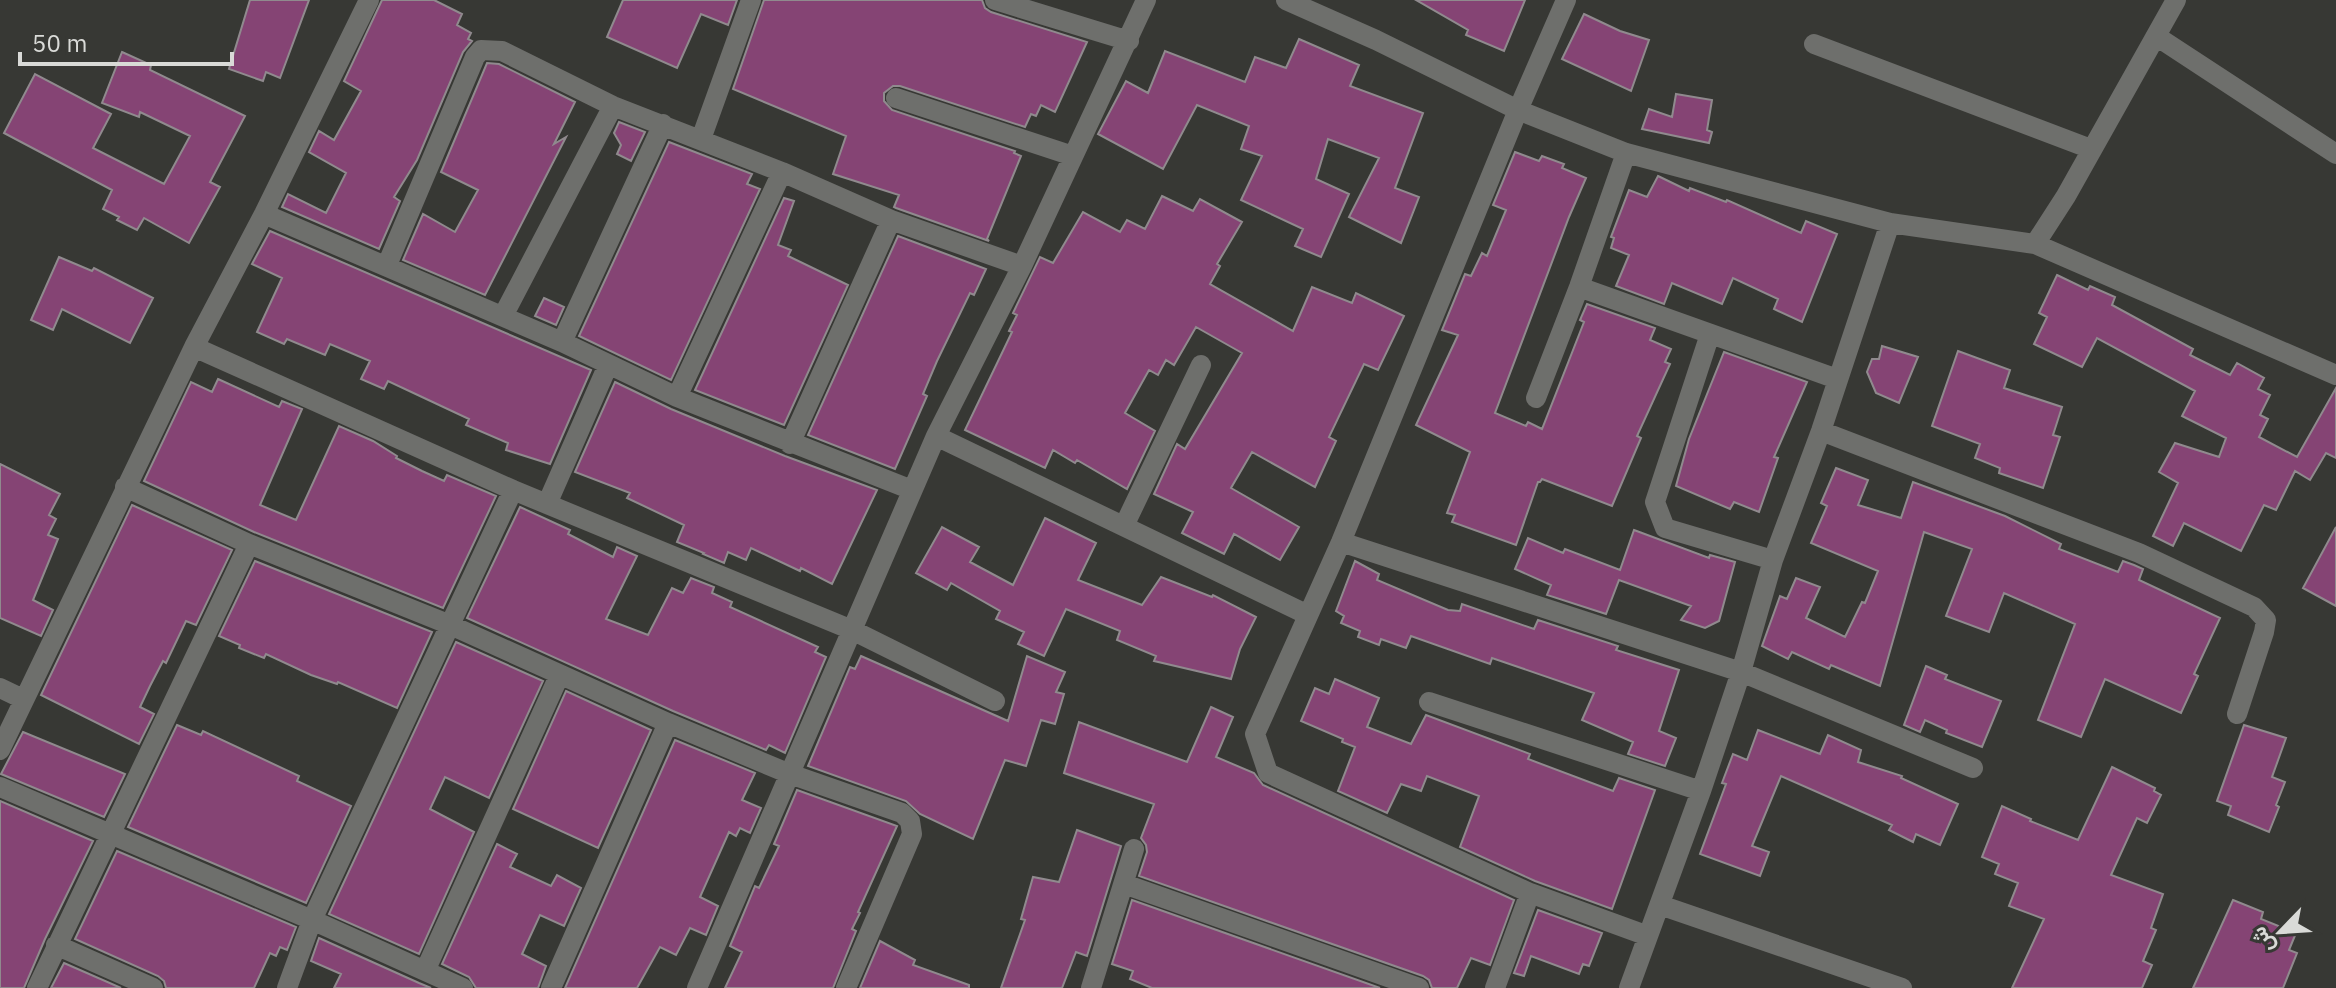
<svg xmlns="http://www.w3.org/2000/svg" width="2336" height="988" viewBox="0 0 2336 988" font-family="'IBM Plex Sans',Vazirmatn,sans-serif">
<rect width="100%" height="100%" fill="#373834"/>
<path fill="#854474" stroke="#908a8e" stroke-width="2" d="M250 0H309L280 78 266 72 263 81 229 69Z
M382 0H434L462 14 457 25 471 33 468 39 472 41 463 52 417 160 394 197 400 201 379 249 282 207 288 194 326 213 346 173 309 152 319 131 334 140 361 91 344 81Z
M623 0H737L728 25 701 14 677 68 607 37Z
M764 0H982L985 8 991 12 1087 42 1055 112 1041 105 1036 116 1031 114 1025 127 900 86H893L884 93V101L892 110 1015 151 1014 153 1021 156 987 239 989 241 896 208 894 207 899 195 833 174 846 136 733 89Z
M1416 0H1525L1504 51 1466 35 1468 30Z
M1584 14 1620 31 1649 40 1631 91 1562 59Z
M1299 39 1359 65 1350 86 1423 113 1395 188 1419 197 1401 243 1349 217 1379 158 1328 139 1316 179 1349 194 1321 257 1295 246 1303 229 1241 200 1262 156 1241 149 1249 126 1197 105 1163 169 1098 134 1126 81 1148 93 1165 51 1245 82 1255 57 1286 68Z
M122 52 151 65 150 70 245 116 210 182 220 187 189 243 144 218 137 230 117 220 119 217 103 209 112 190 4 133 35 74 111 114 93 148 164 184 190 136 140 112 139 117 102 103Z
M487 63 499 64 575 102 554 144 566 137 485 295 403 260 423 214 455 232 478 190 441 172Z
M1676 94 1712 100 1707 130 1712 132 1709 143 1642 129 1649 109 1672 117Z
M619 122 645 132 631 161 617 154 621 145 614 133Z
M669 142 752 174 747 184 760 189 671 380 579 336Z
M1515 152 1539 161 1542 156 1564 164 1562 168 1586 178 1569 217 1495 413 1526 426 1528 422 1542 429 1584 322 1580 320 1587 304 1655 328 1650 340 1671 349 1665 362 1670 364 1637 436 1641 438 1612 506 1542 479 1540 482H1538L1516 545 1452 522 1455 515 1447 513 1470 452 1416 425 1458 335 1442 330 1465 274 1471 276 1482 253 1487 256 1506 210 1493 205Z
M1658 176 1689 191 1690 188 1726 202 1727 200 1801 233 1806 221 1837 234 1802 322 1774 309 1778 299 1733 278 1722 304 1672 283 1664 304 1616 286 1629 255 1611 248 1614 238 1611 237 1629 190 1647 197Z
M1162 196 1193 211 1200 199 1242 222 1217 264 1220 266 1210 284 1293 331 1312 287 1352 303 1356 293 1404 316 1378 370 1364 364 1329 437 1336 441 1315 487 1252 452 1231 488 1299 527 1280 560 1234 534 1224 554 1182 533 1193 512 1154 494 1177 444 1185 449 1242 353 1196 327 1174 365 1166 360 1158 375 1149 370 1125 413 1155 431 1127 489 1077 460 1075 463 1053 450 1045 468 965 430 1012 332 1009 331 1017 315 1013 313 1040 257 1053 263 1083 212 1120 232 1127 220 1145 229Z
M784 198 794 201 778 245 791 250 788 256 848 285 784 425 695 390Z
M270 231 591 370 550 464 506 450 508 443 466 425 469 419 422 397 388 381 384 389 361 379 370 361 330 344 325 355 287 339 284 344 257 332 282 278 252 264Z
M898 236 986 269 974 295 970 293 937 361 923 394 927 396 895 469 808 435Z
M59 257 92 271 94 268 153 298 130 343 62 309 53 330 31 320Z
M2057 275 2088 290 2090 286 2115 297 2112 305 2193 349 2190 355 2230 375 2237 363 2264 378 2258 389 2270 395 2260 415 2268 419 2259 437 2297 457 2336 388V458L2326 453 2310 480 2295 471 2276 510 2264 505 2241 551 2184 523 2173 546 2153 536 2178 483 2159 472 2175 443 2219 457 2226 438 2182 416 2195 391 2097 338 2082 367 2034 344 2047 317 2039 313Z
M544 298 564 307 556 325 535 316Z
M1882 346 1918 357 1899 403 1876 393 1867 372 1872 359H1879Z
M1958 351 2010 370 2004 388 2062 407 2053 435 2060 437 2043 488 1999 473 2000 468 1975 458 1980 444 1932 426Z
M1724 352 1807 382 1774 457 1778 458 1759 512 1734 502 1730 509 1676 486 1689 439Z
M218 379 279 407 282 401 302 409 260 505 296 520 339 426 373 441 397 456 396 458 422 471 444 481 447 475 496 496 443 608 254 532 144 481 191 382 212 392Z
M615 382 671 409 785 456 877 490 832 584 801 568 800 571 751 548 746 560 728 552 724 563 703 554 704 553 677 542 684 525 627 498 630 493 575 472Z
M0 464 60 494 49 515 56 519 48 535 58 539 33 600 53 610 41 636 0 618Z
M1836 468 1868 480 1858 505 1901 518 1913 482 2005 516 2061 544 2059 549 2118 572 2123 561 2134 565 2143 569 2139 580 2220 618 2194 674 2198 676 2181 713 2105 679 2081 737 2038 720 2075 624 2004 593 1989 632 1946 616 1972 549 1924 532 1880 686 1831 665 1829 669 1792 652 1788 659 1762 646 1780 596 1787 599 1796 578 1820 587 1806 618 1845 637 1862 602 1865 603 1878 571 1811 543 1827 506 1821 503Z
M132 505 232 550 196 625 186 621 166 663 163 661 150 686 140 707 154 714 139 744 41 695Z
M520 507 570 530 568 534 613 557 617 547 637 556 606 619 648 635 672 588 683 593 691 578 714 587 712 593 732 602 730 607 818 647 815 652 826 657 785 753 769 745 766 750 673 711 467 618Z
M1045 518 1096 543 1078 580 1142 605 1161 577 1212 597 1213 595 1256 617 1240 649 1231 679 1154 661 1156 656 1117 640 1120 631 1066 609 1044 656 1018 644 1024 632 996 619 1000 611 951 583 947 590 916 573 942 527 979 547 970 562 1013 585Z
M2336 527V606L2303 588Z
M1634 530 1709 558 1710 555 1735 562 1719 621 1705 628 1681 620 1691 606 1619 580 1606 614 1547 595 1551 585 1515 569 1528 538 1563 553 1565 549 1620 570Z
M255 561 432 632 397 708 338 682 337 684 311 675 266 654 264 658 239 648 240 645 219 636Z
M1355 561 1379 574 1377 580 1448 610 1460 611 1462 604 1534 629 1538 620 1618 646 1616 650 1679 670 1659 731 1676 738 1665 766 1628 754 1633 742 1582 720 1594 693 1492 658 1490 664 1411 636 1406 648 1381 639 1379 645 1358 637 1360 631 1341 623 1344 616 1336 611Z
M456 642 543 681 489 798 445 777 430 809 474 832 419 954 329 914Z
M861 656 1008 721 1027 656 1065 672 1056 692 1064 694 1055 724 1041 720 1026 766 1005 760 973 839 920 814 906 801 808 766 850 667 855 669Z
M1926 666 1947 675 1945 679 2001 701 1982 747 1946 733 1947 730 1925 720 1920 732 1904 725Z
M1335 679 1379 698 1367 727 1411 744 1426 715 1530 754 1528 759 1613 791 1619 778 1655 790 1612 909 1535 881 1460 847 1479 796 1427 776 1421 791 1401 784 1387 813 1338 791 1355 747 1342 742 1343 739 1301 721 1315 688 1329 694Z
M566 691 651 730 598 848 513 809Z
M1211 707 1233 717 1216 757 1254 773 1263 785 1514 900 1490 965 1471 958 1457 988H1432L1429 980 1423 976 1139 876 1147 852 1146 845 1141 838 1154 804 1064 773 1079 722 1187 762Z
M177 725 201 735 203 731 299 776 297 781 351 806 306 903 128 827Z
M2244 725 2286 738 2272 777 2285 782 2276 805 2279 807 2269 832 2228 815 2231 806 2217 801Z
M1758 730 1820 754 1828 735 1861 750 1858 762 1902 776 1901 778 1958 804 1940 845 1916 834 1913 842 1889 830 1892 825 1781 776 1752 846 1769 852 1760 876 1700 854 1726 784 1722 783 1733 754 1747 760Z
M23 732 125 774 104 817 1 774Z
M675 740 755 773 742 800 761 808 750 833 740 828 736 836 729 832 700 897 718 906 706 935 690 928 676 955 660 947 637 988H565Z
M2112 767 2155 788 2154 791 2161 795 2147 823 2137 818 2111 875 2163 894 2151 928 2156 930 2143 961 2152 965 2142 988H2012L2044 919 2009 906 2018 883 1995 874 1999 864 1982 857 2002 806 2031 819 2030 821 2078 840Z
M797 790 897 826 858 912 860 913 852 929 856 931 833 988H725L742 952 730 946 755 886 759 888 779 846 774 844Z
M0 801 93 841 45 939 24 988H0Z
M1077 830 1121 846 1087 956 1076 952 1062 988H1001L1025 920 1021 919 1033 877 1059 882Z
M497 844 517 854 510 867 551 886 557 875 581 888 564 926 540 915 522 954 546 966 538 988H476L469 977 442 964Z
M117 851 296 927 287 950 280 947 276 956 270 953 254 988H166L164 981 158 976 75 939Z
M1132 900 1380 988H1152L1130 979 1133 971 1112 964Z
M2233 900 2263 912 2261 919 2296 933 2289 950 2297 953 2283 988H2193Z
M1538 910 1602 933 1589 966 1583 964 1579 974 1531 956 1524 976 1514 973Z
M319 938 419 983 431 988H334L341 974 311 961Z
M880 941 915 960 913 965 969 985V988H860Z
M64 963 121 988H51Z"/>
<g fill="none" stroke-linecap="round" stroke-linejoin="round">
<path stroke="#6e6f6c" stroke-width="20" d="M995 0 1129 41
M1286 0 1376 40 1518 110 1626 153 1890 223 2035 244 2336 375
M1566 0 1518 110 1341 542 1255 734 1268 773 1530 893 1648 936
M2156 36 2336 154
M1814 44 2091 149
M896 98 1073 156
M701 139 751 0
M264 214 562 342 677 397 912 490
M891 220 1022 266
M2035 244 2066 196 2176 0
M387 265 475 57 481 50 502 51 613 106 782 172 891 220 790 444
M1579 287 1837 379
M503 316 613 106
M1710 334 1655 502 1665 528 1773 560
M562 342 663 124
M194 347 513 490 852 630 995 701
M677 397 782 172
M1536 398 1579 287 1626 153
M1821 431 2139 553 2254 607 2266 620 2264 632 2237 714
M936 436 1308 615
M125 487 249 544 448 624 668 723 790 774 902 813 910 821 912 834 846 988
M547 504 608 365
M1124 526 1201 365
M1341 542 1741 672 1973 768
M0 688 23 699
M1429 702 1701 791
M0 750 194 347 264 214 369 0
M0 787 312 920 463 988
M1124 884 1419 988
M1660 905 1902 988
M56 945 153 988
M425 971 559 676
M37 988 249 544
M287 988 312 920 513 490
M551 988 668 723
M697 988 936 436 1022 266 1146 0
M1091 988 1134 849
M1495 988 1530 893
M1629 988 1701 791 1741 672 1773 560 1821 431 1890 223"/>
</g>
<g transform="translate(2280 932) rotate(245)" stroke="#373834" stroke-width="6" paint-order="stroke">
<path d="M0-6L14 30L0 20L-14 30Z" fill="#d9dad7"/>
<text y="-12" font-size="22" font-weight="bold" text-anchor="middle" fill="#d9dad7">ش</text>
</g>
<path d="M20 52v12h212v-12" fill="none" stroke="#d9dad7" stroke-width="4"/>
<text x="32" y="52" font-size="24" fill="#d9dad7" stroke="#373834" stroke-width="6" paint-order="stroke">50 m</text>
</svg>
